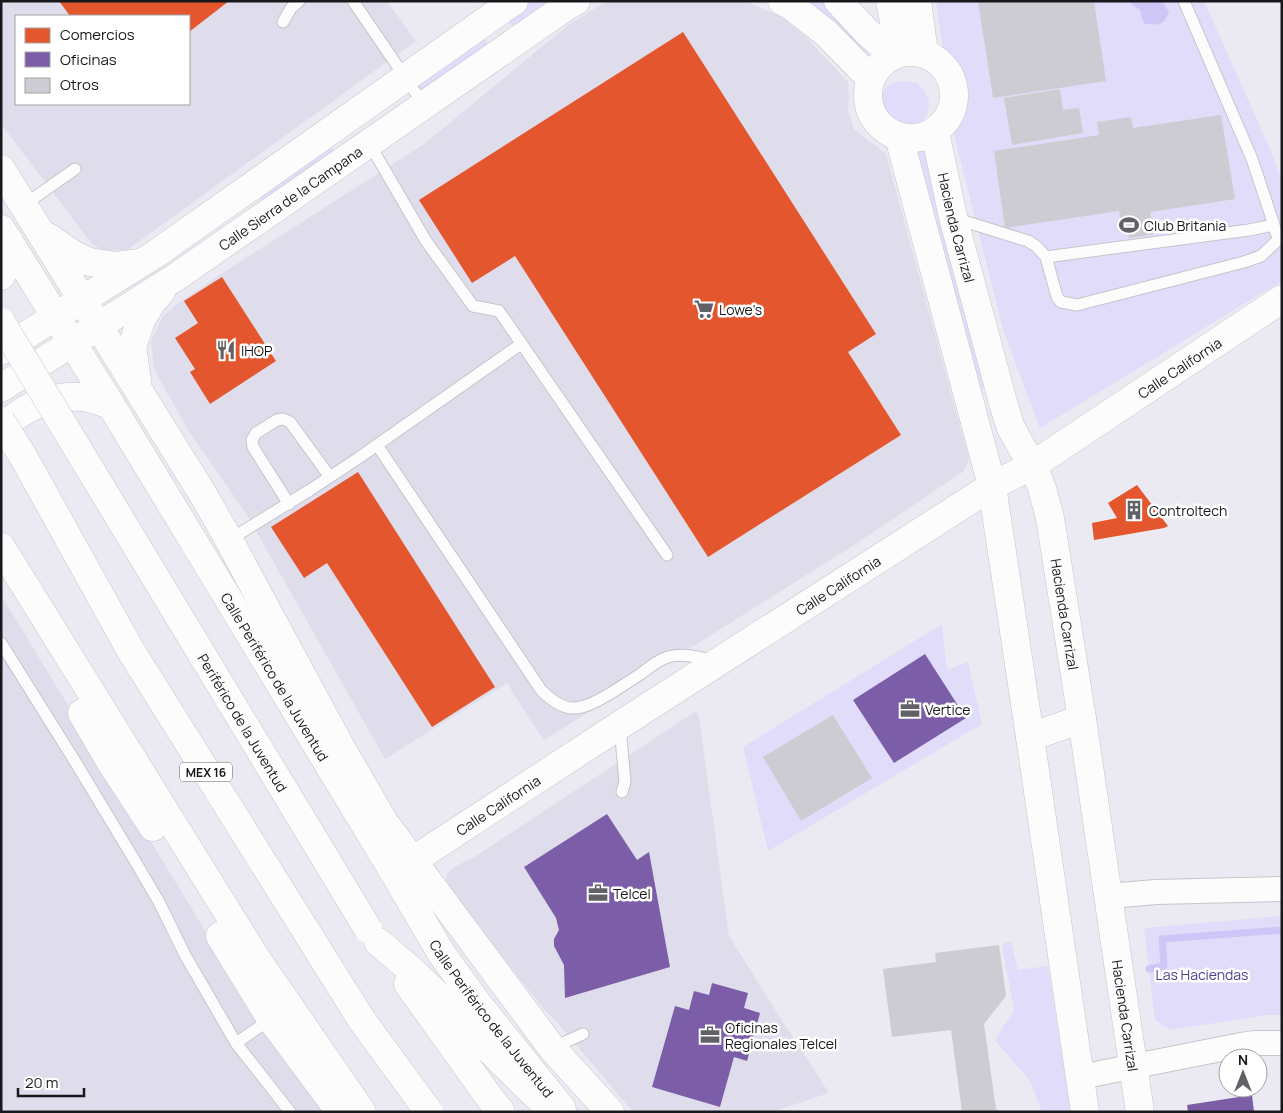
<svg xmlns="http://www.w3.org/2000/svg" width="1283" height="1113" viewBox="0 0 1283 1113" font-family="Manrope,sans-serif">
<rect width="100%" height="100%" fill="#ebeaf2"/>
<path fill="#dfddec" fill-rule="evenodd" d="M1 1H387L416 41 127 250H102L92 244 1 124ZM16 16H189V104H16Z
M606 1 748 2 780 16 804 35 848 82 849 96 848 110 854 129 886 154 969 459 964 471 851 547 544 740 530 720 507 683 385 759 247 515 188 430 154 369 151 341 163 316 177 304 221 274 424 144 567 26Z
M1 595 220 955 325 1112H1Z
M696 711 699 717 729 936 774 1008 829 1093 772 1112H633L562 1028 543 1008 464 910 446 881 447 873 456 866 473 858Z"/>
<path fill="#e0dcf9" d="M528 1H556L513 27 504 18Z
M800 1H822L867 44 868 52 861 57Z
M936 1H1204L1271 151 1282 181V281L1040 428 1004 333 955 139Z
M480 35 489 45 418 95 408 86Z
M903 81 916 82 924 90 929 101 928 112 923 124 910 130H893L878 111C881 93 883 84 903 81Z
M924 140 988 386 980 391 907 144 915 143Z
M328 143 335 153 264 202 254 191Z
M942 624 947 670 968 662 982 724 768 851 743 747Z
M1282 916V1015H1267L1170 1030 1155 1020 1144 928Z
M1011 941 1018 970 1048 966 1071 1112H1042L1030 1081 995 1040 1014 1010 1002 944Z"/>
<path fill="#cec6f6" d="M1130 1H1162L1169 12C1164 26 1158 25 1145 24L1142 18 1140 10 1131 4Z"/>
<path fill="#e4572e" d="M59 1H229L189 32V16H70Z
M683 32 876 334 848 352 901 435 708 557 515 256 472 283 419 200Z
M222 277 276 361 210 404 190 372 195 369 175 338 198 323 184 301Z
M358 472 495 687 432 727 327 563 304 578 271 527Z
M1137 485 1168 526 1164 528 1094 540 1092 523 1117 518 1108 503Z"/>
<path fill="#7b5ea7" d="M925 654 966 718 894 763 853 700Z
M607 814 637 860 649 852 670 967 565 998 564 965 554 946V939L559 930 556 918 524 867Z
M712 983 748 993 744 1008 760 1013 747 1061 734 1057 720 1107 652 1087 675 1006 689 1010 694 991 709 995Z
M1252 1095 1254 1112H1188L1187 1105Z"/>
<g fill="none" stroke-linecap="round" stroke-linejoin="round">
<path stroke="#cec6f6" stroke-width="7" d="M1149 969 1164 966 1162 939 1282 930"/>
</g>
<path fill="#cdccd2" d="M978 1H1094L1106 81 993 98Z
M1060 89 1063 110 1079 108 1083 133 1012 145 1004 98Z
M1221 115 1235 199 1150 212 1154 234 1129 238 1126 221 1121 222 1119 211 1005 228 994 151 1099 135 1097 122 1131 117 1133 128Z
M833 715 872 778 801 821 763 757Z
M999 945 1006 996 984 1024 996 1109 1000 1112H962L951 1030 892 1037 883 969 936 962 935 953Z"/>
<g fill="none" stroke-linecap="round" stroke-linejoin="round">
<defs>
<path id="lane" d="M353 1 424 105
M1184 1 1252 159 1274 225 1276 233 1282 240
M283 22 291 8 299 1
M369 143 426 241 473 306 499 311 667 555
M24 205 75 169
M954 218 1028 241 1036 246 1046 257 1057 297 1061 302 1077 305 1244 262 1261 256 1280 238
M1046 257 1249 230 1274 225
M377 445 541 690C565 714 578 712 606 696 618 689 630 681 642 673 650 667 658 660 668 657 683 653 699 657 714 661
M289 504 253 447 252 440 256 433 277 420 283 419 290 422 330 477
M229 540 310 490 357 459 521 344
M1 643 76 763 132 856 159 902 185 955 236 1043 290 1112
M620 727 625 782 622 792
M236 1043 271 1019
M552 1048 583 1034
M1248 1090V1088"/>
<path id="street" d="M1109 896 1156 892 1282 889
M1080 1077 1241 1045 1255 1043H1282"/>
<g id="secondary">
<path d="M782 1 790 5 826 33 871 79"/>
<path d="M838 1 868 33 894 55"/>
<path d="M890 1 900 52"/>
<path d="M917 1 924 53"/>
<circle cx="911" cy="95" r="43"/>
<path id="s1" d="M935 132 953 217 1004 406 1011 428 1022 448 1033 465 1042 488 1050 518 1082 719 1140 1112"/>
<path d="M899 137 992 486 1030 737 1085 1112"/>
<path d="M1 169 204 496 229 540 340 746 384 822 552 1048 610 1112"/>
<path id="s2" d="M1 229 111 405 393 871 441 953 478 1004 562 1109"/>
<path d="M48 237 74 255 89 262 116 266 140 263"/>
<path d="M1 276 6 266 9 241"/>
<path d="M1 351 157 253 514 1"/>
<path d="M137 380 132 347 141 320 152 302 161 292"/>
<path id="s3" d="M1 388 176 277 567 6 576 1"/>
<path d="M1 430C23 405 56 393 89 398 96 400 104 403 111 405"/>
<path d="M1 547 256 958 362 1112"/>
<path d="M82 713 110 761 153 827"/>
<path d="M1030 737 1082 719"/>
<path id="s4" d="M393 871 412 861 620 725 992 486 1033 465 1282 299"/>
<path d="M220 936 271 1019 335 1105"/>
</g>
<path id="highway" d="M378 942 411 970 454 1011 487 1047 526 1086 554 1112
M408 984 489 1097 501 1112"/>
</defs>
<use href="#lane" stroke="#c6c5cb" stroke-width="13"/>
<use href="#street" stroke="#c6c5cb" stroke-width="26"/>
<use href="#secondary" stroke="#c6c5cb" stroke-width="29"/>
<use href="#highway" stroke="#c6c5cb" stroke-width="29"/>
<use href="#lane" stroke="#fcfcfd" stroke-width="11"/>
<use href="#street" stroke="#fcfcfd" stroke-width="24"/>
<use href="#secondary" stroke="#fcfcfd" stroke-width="28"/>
<use href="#highway" stroke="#fcfcfd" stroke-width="28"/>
<defs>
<g id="highway-bridge">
<path id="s5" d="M1 322 368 929"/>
<path d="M1 421 24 458 131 651 361 1019 429 1112"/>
</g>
</defs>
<use href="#highway-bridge" stroke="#c6c5cb" stroke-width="29" stroke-linecap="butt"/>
<use href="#highway-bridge" stroke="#fcfcfd" stroke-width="28"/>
</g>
<defs>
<symbol id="stadium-bare" viewBox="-9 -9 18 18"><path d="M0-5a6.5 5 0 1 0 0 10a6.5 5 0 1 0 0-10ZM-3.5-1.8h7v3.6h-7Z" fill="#626167" stroke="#fff" stroke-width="2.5" paint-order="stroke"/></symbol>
<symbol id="supermarket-bare" viewBox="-9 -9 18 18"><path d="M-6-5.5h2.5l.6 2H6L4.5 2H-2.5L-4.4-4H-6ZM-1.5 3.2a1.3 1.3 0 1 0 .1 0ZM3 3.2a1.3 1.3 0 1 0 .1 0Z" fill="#626167" stroke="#fff" stroke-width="2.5" paint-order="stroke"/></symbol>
<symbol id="restaurant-bare" viewBox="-9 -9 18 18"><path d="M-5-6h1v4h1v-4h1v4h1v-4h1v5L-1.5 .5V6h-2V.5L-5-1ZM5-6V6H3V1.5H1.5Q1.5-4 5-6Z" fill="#626167" stroke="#fff" stroke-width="2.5" paint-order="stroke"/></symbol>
<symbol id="building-bare" viewBox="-9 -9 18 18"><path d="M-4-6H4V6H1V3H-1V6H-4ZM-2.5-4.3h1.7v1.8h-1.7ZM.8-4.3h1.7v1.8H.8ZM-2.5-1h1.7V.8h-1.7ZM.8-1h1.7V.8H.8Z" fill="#626167" stroke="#fff" stroke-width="2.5" paint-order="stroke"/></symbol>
<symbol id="office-bare" viewBox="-9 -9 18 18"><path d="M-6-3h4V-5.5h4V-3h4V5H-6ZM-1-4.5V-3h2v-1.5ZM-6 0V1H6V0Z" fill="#626167" stroke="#fff" stroke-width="2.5" paint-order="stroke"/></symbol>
</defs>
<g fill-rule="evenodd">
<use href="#stadium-bare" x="1115" y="211" width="28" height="28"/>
<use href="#supermarket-bare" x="690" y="295" width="28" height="28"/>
<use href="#restaurant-bare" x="212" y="336" width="28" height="28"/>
<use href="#building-bare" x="1120" y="496" width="28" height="28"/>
<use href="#office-bare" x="896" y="695" width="28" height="28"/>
<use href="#office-bare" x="584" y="879" width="28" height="28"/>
<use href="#office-bare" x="696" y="1021" width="28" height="28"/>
</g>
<g text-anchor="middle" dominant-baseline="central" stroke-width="5" stroke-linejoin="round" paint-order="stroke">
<rect fill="#fff" stroke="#5d5d60" stroke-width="1" x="180" y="762.5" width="52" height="19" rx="4"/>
<g font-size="12" font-weight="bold" fill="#18171c">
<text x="206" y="772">MEX 16</text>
</g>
<g font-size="14" fill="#18171c" stroke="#fff">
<text stroke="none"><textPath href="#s3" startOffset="346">Calle Sierra de la Campana</textPath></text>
<text stroke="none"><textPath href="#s1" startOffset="98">Hacienda Carrizal</textPath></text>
<text stroke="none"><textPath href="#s4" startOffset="934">Calle California</textPath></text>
<text stroke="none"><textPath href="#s4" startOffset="529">Calle California</textPath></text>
<text stroke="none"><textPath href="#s1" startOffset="502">Hacienda Carrizal</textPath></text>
<text stroke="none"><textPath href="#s2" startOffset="525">Calle Periférico de la Juventud</textPath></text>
<text stroke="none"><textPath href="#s5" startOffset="468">Periférico de la Juventud</textPath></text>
<text stroke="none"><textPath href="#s4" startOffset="124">Calle California</textPath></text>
<text stroke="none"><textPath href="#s1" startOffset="908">Hacienda Carrizal</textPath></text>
<text stroke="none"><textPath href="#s2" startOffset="930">Calle Periférico de la Juventud</textPath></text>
</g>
<g font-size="14" fill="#18171c" stroke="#fff" text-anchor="start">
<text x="1144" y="225">Club Britania</text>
<text x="719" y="309">Lowe's</text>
<text x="241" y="350">IHOP</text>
<text x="1149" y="510">Controltech</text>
<text x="925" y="709">Vertice</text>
<text x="613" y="893">Telcel</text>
<text x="725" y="1027">Oficinas<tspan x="725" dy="16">Regionales Telcel</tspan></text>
</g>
<g font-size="14" fill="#503e89" stroke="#fff">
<text x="1202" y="974">Las Haciendas</text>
</g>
</g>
<rect width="1283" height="1113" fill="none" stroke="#18171c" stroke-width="5"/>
<rect x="15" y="15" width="175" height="90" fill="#ffffff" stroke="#a3a2a4"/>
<rect x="25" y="28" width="25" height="15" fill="#e4572e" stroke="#a3a2a4"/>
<text x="60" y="40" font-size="15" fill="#18171c">Comercios</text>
<rect x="25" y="52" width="25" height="15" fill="#7b5ea7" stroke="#a3a2a4"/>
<text x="60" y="65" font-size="15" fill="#18171c">Oficinas</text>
<rect x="25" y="78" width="25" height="15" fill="#cdccd2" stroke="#a3a2a4"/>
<text x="60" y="90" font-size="15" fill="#18171c">Otros</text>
<g transform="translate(1243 1073)"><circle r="24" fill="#ffffff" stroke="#a3a2a4"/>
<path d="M0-4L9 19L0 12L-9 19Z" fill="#626167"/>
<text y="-8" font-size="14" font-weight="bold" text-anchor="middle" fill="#18171c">N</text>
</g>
<path d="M18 1088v8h66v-8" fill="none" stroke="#18171c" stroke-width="2.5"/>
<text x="25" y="1088" font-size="15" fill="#18171c" stroke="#ffffff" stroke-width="4" paint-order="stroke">20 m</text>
</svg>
